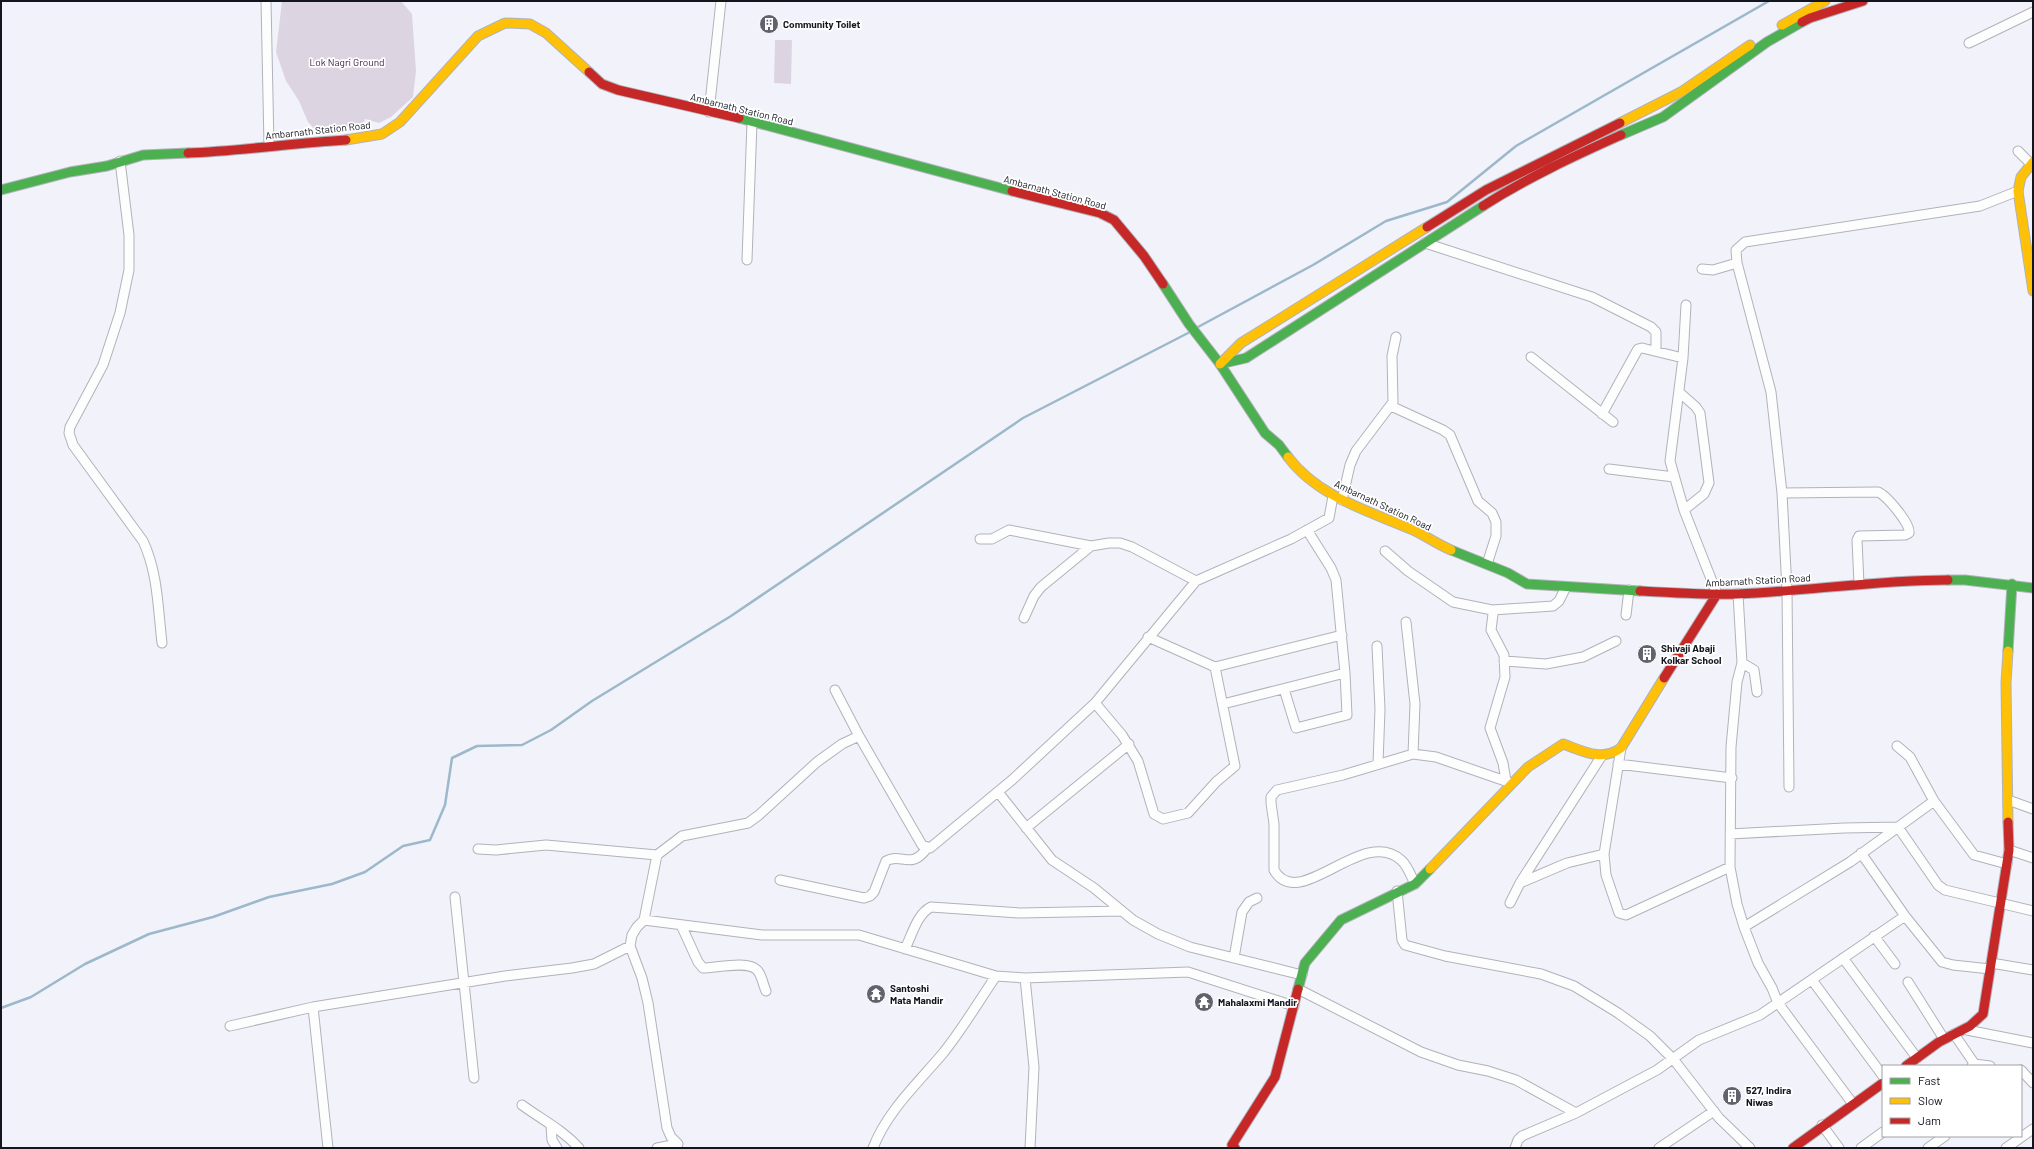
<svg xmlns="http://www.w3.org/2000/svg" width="2034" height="1149" viewBox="0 0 2034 1149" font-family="Barlow,sans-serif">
<rect width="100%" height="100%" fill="#f2f3fa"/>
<path fill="#ddd4e2" d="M282 1H401L412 14 416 71 413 97 391 117 379 123 365 119 362 130 343 133 334 123 330 134H319L308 122 299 101 286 81 276 52Z
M775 40H792L791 84 774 83Z"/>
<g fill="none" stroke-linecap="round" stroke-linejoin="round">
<path stroke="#9cb8ca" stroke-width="2.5" d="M1198 327 1313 265 1386 221 1447 202 1516 146 1769 1
M1 1008 31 997 85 964 149 934 213 917 269 897 332 884 365 872 403 846 430 840 445 805 452 758 477 746 522 745 551 730 592 701 731 616 1023 418 1190 332"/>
<defs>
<path id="street" d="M266 1 269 146
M1969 43 2033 12
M709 112 721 1
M2018 151 2031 164
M120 161 129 235V270L120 313 103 365 70 427 69 433 73 445 143 541C158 573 158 609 162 643
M1425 243 1592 297 1651 327 1656 332V351
M747 260 752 122
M1702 269 1713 270 1737 263
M1686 305 1683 358 1670 461 1684 510 1717 594
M1531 357 1613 422
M1679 392 1696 407 1700 413 1709 483 1704 494 1684 510
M1391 406 1443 430 1450 435 1478 501 1492 513 1496 522V536L1487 564
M1602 414 1638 349 1642 348 1683 358
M1609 469 1674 477
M1782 493 1878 492C1886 495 1911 524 1909 533L1905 535 1859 536 1857 540 1859 584
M1342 500 1350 465 1356 451 1393 402 1392 356 1396 337
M980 539H992L1009 530 1091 546 1109 543H1120L1132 547 1196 581
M1385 551 1408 571 1453 602 1492 610 1493 614 1491 630 1504 655 1505 677 1490 728 1503 763 1506 781
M1738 594 1742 663 1737 682 1731 747 1730 867 1737 904 1744 927 1758 963 1772 988 1778 1003 1853 1104
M1492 610 1553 606 1559 601 1566 587
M1626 615 1629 590
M1024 618 1034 596 1041 587 1091 546
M1406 622 1415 704 1413 754 1343 775 1277 790 1271 797V803L1274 824V870C1299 914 1363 825 1401 860 1408 866 1411 876 1415 884
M1377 646 1380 709 1378 764
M1504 661 1546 664 1583 657 1616 641
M1742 663 1754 670 1757 692
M1215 667 1342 635
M1284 689 1296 728 1347 715 1345 673 1336 580 1331 568 1307 530
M835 690 859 736 922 845 930 848 1012 780 1095 703 1196 581 1291 539 1329 518 1333 496
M1095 703 1122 735 1138 761 1154 814 1163 819 1188 813 1216 782 1235 766 1215 667 1148 637
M1223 704 1345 673
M1897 746 1910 757 1934 801 1974 855 2007 864
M1621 748 1604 854 1606 875 1619 913 1626 915 1730 867
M1413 754 1436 757 1511 783
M1618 764 1732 778
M1789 787 1787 590 1782 493 1771 392 1737 263 1736 250 1745 242 1980 206 2018 191
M998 792 1052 860 1094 888 1133 920 1158 934 1190 947 1302 975
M2008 800 2033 809
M1026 828 1129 744
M1730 834 1844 828 1898 827 1938 885 1945 890 2033 911
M478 849 496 850 546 845 657 855
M2009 850 2033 858
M1861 853 1905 916 1942 962 1953 965 1990 969
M780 880 864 898 870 896 874 892 886 861C901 852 911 871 927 848
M1520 883 1567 863 1604 854
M1397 891 1402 940 1405 945 1445 956 1541 974 1574 986 1618 1013 1650 1036 1674 1060 1719 1118 1750 1148
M455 897 474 1078
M1510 903 1520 883 1601 757
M644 920 657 855 682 836 748 823 759 815 817 762 842 744 859 736
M681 925 698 962 703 968C716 968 748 960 757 970 762 975 763 985 766 991
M1744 927 1850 862 1934 801
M1874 936 1895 964
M905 949C912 935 917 914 931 907L1020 913 1122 911
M1234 958 1242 912 1249 902 1257 898
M1843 958 1917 1058
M1991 963 2033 970
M1025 978 1034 1067 1030 1148
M1812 980 1883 1076
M1908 982 1944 1039
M1298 989 1421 1052 1458 1065 1488 1071 1516 1080 1576 1113 1657 1070 1699 1040 1760 1015 1905 916
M313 1007 328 1148
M230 1026 313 1007 505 976 572 968 594 964 630 946
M1967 1030 2033 1043
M1954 1034 1976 1066
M1972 1066 1974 1064 1990 1066
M2021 1070 2033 1083
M522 1105C541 1119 563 1130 579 1148
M1822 1125 1839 1148
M551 1126 552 1140 557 1148
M657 1148 678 1144 671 1137 667 1128 648 1003 642 978 630 946 632 935 637 927 644 920 762 935H859L996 976 1025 978 1188 972 1294 1006
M873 1148C887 1111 919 1082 944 1052 963 1028 979 1001 996 976
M1515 1148 1518 1140 1522 1136 1576 1113
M1659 1148 1714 1111
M1861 1148 1883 1132
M1928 1148 1945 1136
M2006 1148 2033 1129"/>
<path id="fast" d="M739 118 1012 191
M1621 135 1663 117 1767 42 1802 22
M1 190 70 172 107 166 143 155 188 153
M1163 284 1189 324 1220 364 1265 433 1279 445 1288 457
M1220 364 1246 358 1483 206
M1451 550 1508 573 1527 584 1640 591
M1948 580H1965L2033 588
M2008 651 2012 584
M1298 989 1305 963 1341 920 1415 884 1430 869"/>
<path id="slow" d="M1782 25 1825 1
M1620 123 1681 92 1750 45
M346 140 382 134 400 122 478 36 505 23 530 24 546 33 589 72
M2033 162 2021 177 2018 191 2033 291
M1220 364 1241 343 1427 227
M1288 457C1318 497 1369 511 1413 530 1426 536 1437 544 1451 550
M2008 651 2006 683 2008 822
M1430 869 1528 767 1563 744C1583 751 1602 762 1621 748L1664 678"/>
<path id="jam" d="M1802 22 1810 18 1863 1
M589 72 602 84 618 90 739 118
M188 153C241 151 293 143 346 140
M1012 191 1100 213 1114 220 1144 256 1163 284
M1483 206C1527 178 1574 156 1621 135
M1427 227 1486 190 1620 123
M1640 591C1673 593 1705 595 1738 594 1808 591 1878 580 1948 580
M1664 678 1717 594
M1906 1066 1939 1042 1970 1026 1983 1014 2009 850 2008 822
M1235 1148 1232 1145 1275 1077 1298 989
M1793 1148 1883 1083"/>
</defs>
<use href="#street" stroke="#b1b2ba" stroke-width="11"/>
<use href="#fast" stroke="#b1b2ba" stroke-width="11"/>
<use href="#slow" stroke="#b1b2ba" stroke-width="11"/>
<use href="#jam" stroke="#b1b2ba" stroke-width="11"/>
<use href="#street" stroke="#fdfdfe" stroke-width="9"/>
<use href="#fast" stroke="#4caf50" stroke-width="9"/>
<use href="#slow" stroke="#ffc107" stroke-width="9"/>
<use href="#jam" stroke="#c62828" stroke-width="9"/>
</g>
<defs>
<symbol id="building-disc" viewBox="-11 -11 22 22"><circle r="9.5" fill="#61636c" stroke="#fff"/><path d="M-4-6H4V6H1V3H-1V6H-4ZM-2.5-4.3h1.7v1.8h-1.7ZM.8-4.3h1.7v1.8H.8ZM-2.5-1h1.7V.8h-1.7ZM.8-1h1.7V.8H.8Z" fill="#fff"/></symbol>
<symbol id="temple-disc" viewBox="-11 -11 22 22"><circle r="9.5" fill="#61636c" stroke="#fff"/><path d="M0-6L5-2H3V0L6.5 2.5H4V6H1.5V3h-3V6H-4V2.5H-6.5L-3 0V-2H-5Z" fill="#fff"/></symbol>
</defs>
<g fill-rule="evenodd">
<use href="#building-disc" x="758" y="13" width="22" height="22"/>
<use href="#building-disc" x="1636" y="643" width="22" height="22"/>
<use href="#temple-disc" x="865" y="983" width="22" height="22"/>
<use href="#temple-disc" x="1193" y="991" width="22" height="22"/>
<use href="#building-disc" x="1721" y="1085" width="22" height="22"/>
</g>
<g text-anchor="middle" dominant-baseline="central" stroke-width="3.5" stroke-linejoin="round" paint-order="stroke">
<g font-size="10" font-weight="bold" fill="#13151f" stroke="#fff" text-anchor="start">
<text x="783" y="24">Community Toilet</text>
<text x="1661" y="648">Shivaji Abaji<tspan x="1661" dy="12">Kolkar School</tspan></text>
<text x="890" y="988">Santoshi<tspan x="890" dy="12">Mata Mandir</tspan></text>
<text x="1218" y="1002">Mahalaxmi Mandir</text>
<text x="1746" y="1090">527, Indira<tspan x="1746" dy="12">Niwas</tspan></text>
</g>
<g font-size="10" fill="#45214b" stroke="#fff">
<text x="347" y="62">Lok Nagri Ground</text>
</g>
<g font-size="10" fill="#13151f" stroke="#fff">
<text transform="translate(742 109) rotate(14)">Ambarnath Station Road</text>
<text transform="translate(318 130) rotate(-6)">Ambarnath Station Road</text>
<text transform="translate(1055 192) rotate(15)">Ambarnath Station Road</text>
<text transform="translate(1383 505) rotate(25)">Ambarnath Station Road</text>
<text transform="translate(1758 580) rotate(-3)">Ambarnath Station Road</text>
</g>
</g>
<rect width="2034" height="1149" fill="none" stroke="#13151f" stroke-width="4"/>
<rect x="1882" y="1065" width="140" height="72" fill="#ffffff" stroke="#a1a1a5"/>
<rect x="1890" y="1078" width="20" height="6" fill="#4caf50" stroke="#a1a1a5"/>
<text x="1918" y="1085" font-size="12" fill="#13151f">Fast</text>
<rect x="1890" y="1098" width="20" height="6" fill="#ffc107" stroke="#a1a1a5"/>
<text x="1918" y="1105" font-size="12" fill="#13151f">Slow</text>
<rect x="1890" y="1118" width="20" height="6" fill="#c62828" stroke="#a1a1a5"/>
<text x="1918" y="1125" font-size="12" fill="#13151f">Jam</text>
</svg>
